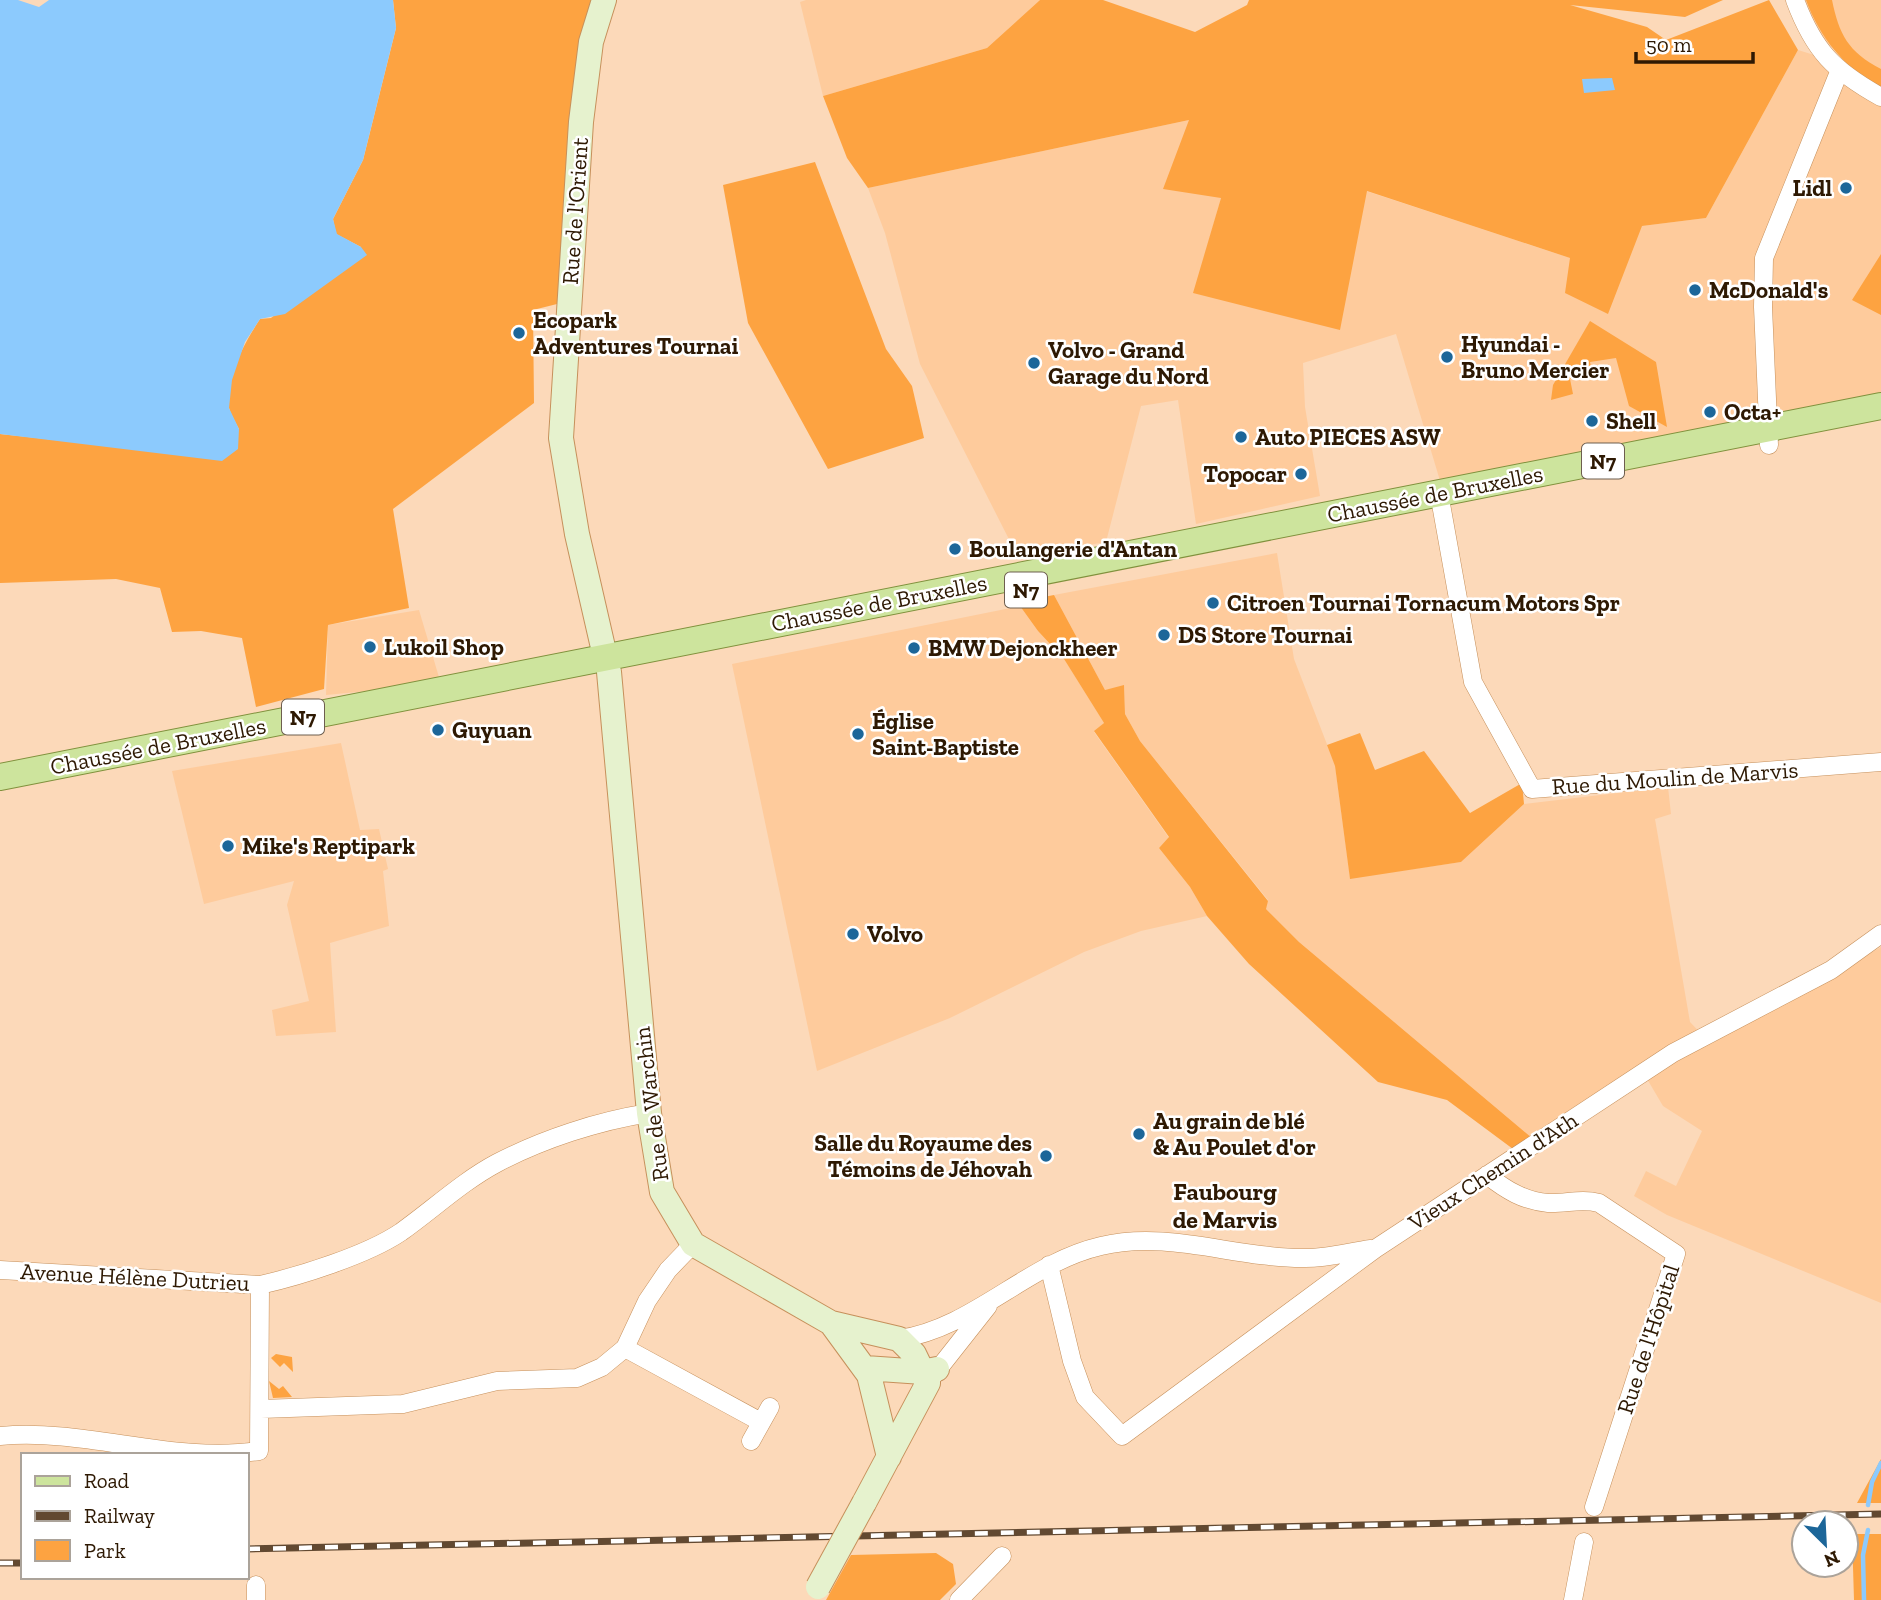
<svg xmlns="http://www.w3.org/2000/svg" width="1881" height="1600" viewBox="0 0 1881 1600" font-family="'Zilla Slab',serif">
<rect width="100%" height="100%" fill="#fcd9b9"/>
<path fill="#fecb9c" d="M806 0H1040L987 48 823 96 800 2Z
M1801 0H1881V394L1441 484 1396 334 1303 363 1305 407 1320 496 1196 524 1178 400 1141 406 1106 542 1018 557 920 364 885 233 868 188 1189 120 1221 198 1194 293 1366 191 1570 258 1642 226 1706 218 1798 50 1853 67 1816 33Z
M1277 553 1294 659 1335 765 1350 878 1461 862 1524 804 1668 787 1671 814 1655 819 1690 1022 1711 1044 1881 947V1303L1667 1215 1634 1196 1646 1171 1676 1186 1702 1131 1663 1106 1640 1067 1532 1138 1299 942 1265 908 1268 900 1140 741 1125 714 1124 686 1105 690 1054 595Z
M1020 606 1038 631 1064 659 1104 723 1094 732 1169 838 1159 848 1190 887 1207 916 1141 931 1084 952 950 1018 817 1071 732 664Z
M419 610 441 684 326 695 328 625Z
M341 743 360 830 379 829 388 869 383 871 389 926 330 943 336 1032 276 1036 272 1010 309 1001 287 905 294 881 204 904 172 771Z"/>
<path fill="#fda341" d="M393 0H597L561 303 533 310 534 403 393 509 409 608 328 625 324 689 256 707 242 638 201 631 172 632 160 588 116 579 0 583V434L92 444 239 429C236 423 231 415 229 408 224 379 245 342 260 319L271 318 361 247 336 234 333 219 363 160 396 28Z
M1040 0H1103L1195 32 1247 5 1249 0H1723L1685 17 1570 5 1647 27 1666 40 1769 0 1798 50 1706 218 1642 226 1608 314 1565 293 1570 258 1367 191 1340 330 1193 293 1221 198 1163 189 1189 120 868 188 847 158 823 96 987 48Z
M1806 0H1832C1839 34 1848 52 1881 69V87C1846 71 1819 36 1806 0Z
M815 162 886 349 912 386 924 438 828 469 748 323 723 185Z
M1881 254V315L1852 300Z
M1590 321 1656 362 1667 427 1629 406 1616 358 1590 362 1593 375 1570 379 1573 394 1551 400 1553 385Z
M1054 595 1105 690 1124 685 1125 714 1140 741 1268 901 1266 909 1299 942 1532 1138 1513 1149 1447 1100 1378 1082 1249 964 1207 916 1190 887 1159 848 1169 837 1094 731 1104 723 1064 659 1038 631 1020 606 1028 600Z
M1360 733 1375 770 1424 751 1470 813 1522 783 1524 804 1461 862 1350 879 1335 766 1327 745Z
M276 1354 292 1357 293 1372 284 1363 280 1367 271 1358Z
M269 1381 279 1389 283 1386 292 1397 273 1398Z
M1881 1459V1503H1857Z
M1852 1534H1881V1600H1854Z
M936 1553 953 1564 956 1584 940 1600H826L851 1555Z"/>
<path fill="#8ccafd" d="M0 0H18L39 7 49 0H393L396 28 363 160 333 219 337 234 361 247 367 255 285 314 260 319 245 342 232 380 229 408 239 429 238 449 222 461 0 434Z
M1612 78 1615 90 1584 93 1582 79Z"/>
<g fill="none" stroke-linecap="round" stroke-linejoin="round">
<path stroke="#8ccafd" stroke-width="4.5" d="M1868 1505 1872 1482 1881 1463
M1864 1600 1863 1555 1868 1530"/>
<defs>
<path id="street" d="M1795 0C1814 51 1834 71 1881 97
M1769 445 1763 307 1764 258 1839 72
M1439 493 1473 682 1532 789 1881 762
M1487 1175C1506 1190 1524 1201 1548 1203 1566 1204 1581 1198 1599 1203L1676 1254 1594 1507
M1049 1265 1072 1361 1085 1397 1122 1436 1375 1249 1673 1053 1831 970 1881 934
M0 1270 260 1285C300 1276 367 1255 401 1232 432 1210 463 1181 497 1163 543 1139 598 1121 649 1113
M899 1339C974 1328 1027 1263 1101 1246 1168 1230 1235 1258 1302 1258 1325 1259 1349 1252 1371 1249
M625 1348 761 1422
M932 1377 988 1306
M261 1409 403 1404 497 1381 577 1378 602 1367 625 1348 647 1301 668 1270 693 1244
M0 1436C87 1428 173 1464 259 1451L260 1285
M751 1441 770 1407
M256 1600V1585
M959 1600 1002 1556
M1573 1600 1584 1542"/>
<path id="secondary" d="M604 0 591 42 581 122 561 438 577 534 605 656
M609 672 649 1113 662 1192 693 1244 831 1323 899 1339 914 1354 928 1383 864 1503
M831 1323 869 1375 889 1457
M865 1368 923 1372 937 1369"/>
<path id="primary" d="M0 777 1881 406"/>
</defs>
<use href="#street" stroke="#c6905b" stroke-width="19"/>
<use href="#secondary" stroke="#c6905b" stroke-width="26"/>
<use href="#primary" stroke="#80913d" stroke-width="28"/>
<use href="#street" stroke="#fff" stroke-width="18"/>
<use href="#secondary" stroke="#e6f2ce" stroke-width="24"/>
<use href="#primary" stroke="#cde49d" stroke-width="26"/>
<defs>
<path id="rail" d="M247 1549 1881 1514
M0 1563H23"/>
</defs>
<use href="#rail" stroke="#624931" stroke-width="7"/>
<use href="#rail" stroke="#fff" stroke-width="4.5" stroke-dasharray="13" stroke-linecap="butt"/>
<defs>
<path id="secondary-bridge" d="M818 1587 864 1503"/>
</defs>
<use href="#secondary-bridge" stroke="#c6905b" stroke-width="26" stroke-linecap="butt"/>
<use href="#secondary-bridge" stroke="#e6f2ce" stroke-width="24"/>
</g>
<g fill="#1c6699" stroke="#fff" stroke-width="2.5">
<circle cx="1846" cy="188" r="7"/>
<circle cx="1695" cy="290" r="7"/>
<circle cx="519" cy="333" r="7"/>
<circle cx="1447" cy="357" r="7"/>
<circle cx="1034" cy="363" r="7"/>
<circle cx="1710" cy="412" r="7"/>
<circle cx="1592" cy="421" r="7"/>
<circle cx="1241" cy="437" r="7"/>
<circle cx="1301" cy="474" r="7"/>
<circle cx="955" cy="549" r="7"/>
<circle cx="1213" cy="603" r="7"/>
<circle cx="1164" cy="635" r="7"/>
<circle cx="370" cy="647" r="7"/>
<circle cx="914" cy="648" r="7"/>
<circle cx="438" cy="730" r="7"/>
<circle cx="858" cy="734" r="7"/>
<circle cx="228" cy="846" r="7"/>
<circle cx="853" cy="934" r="7"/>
<circle cx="1139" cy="1134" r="7"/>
<circle cx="1046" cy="1156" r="7"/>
</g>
<g text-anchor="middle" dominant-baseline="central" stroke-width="5" stroke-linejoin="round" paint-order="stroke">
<g fill="#fff" stroke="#6d5e4f" stroke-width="2">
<rect x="1582" y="443.5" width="42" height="35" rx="5"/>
<rect x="1005" y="572.5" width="42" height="35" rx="5"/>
<rect x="282" y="699.5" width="42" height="35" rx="5"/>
</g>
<g font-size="21" font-weight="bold" fill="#2e1903">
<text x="1603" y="461">N7</text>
<text x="1026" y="590">N7</text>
<text x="303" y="717">N7</text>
</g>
<g font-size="23" font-weight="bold" fill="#2e1903" stroke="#fff" text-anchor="start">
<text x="1832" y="188" text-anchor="end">Lidl</text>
<text x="1709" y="290">McDonald's</text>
<text x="533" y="320">Ecopark<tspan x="533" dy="26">Adventures Tournai</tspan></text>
<text x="1461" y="344">Hyundai -<tspan x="1461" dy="26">Bruno Mercier</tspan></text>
<text x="1048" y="350">Volvo - Grand<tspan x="1048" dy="26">Garage du Nord</tspan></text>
<text x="1724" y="412">Octa+</text>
<text x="1606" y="421">Shell</text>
<text x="1255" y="437">Auto PIECES ASW</text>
<text x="1287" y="474" text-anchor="end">Topocar</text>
<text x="969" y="549">Boulangerie d'Antan</text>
<text x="1227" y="603">Citroen Tournai Tornacum Motors Spr</text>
<text x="1178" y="635">DS Store Tournai</text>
<text x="384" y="647">Lukoil Shop</text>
<text x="928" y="648">BMW Dejonckheer</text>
<text x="872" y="721">Église<tspan x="872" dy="26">Saint-Baptiste</tspan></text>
<text x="452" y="730">Guyuan</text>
<text x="242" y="846">Mike's Reptipark</text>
<text x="867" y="934">Volvo</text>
<text x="1153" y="1121">Au grain de blé<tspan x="1153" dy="26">&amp; Au Poulet d'or</tspan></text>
<text x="1032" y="1143" text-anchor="end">Salle du Royaume des<tspan x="1032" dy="26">Témoins de Jéhovah</tspan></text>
</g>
<g font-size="23" fill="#2e1903" stroke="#fff">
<text transform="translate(575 211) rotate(-86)">Rue de l'Orient</text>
<text transform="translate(1435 494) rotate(-11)">Chaussée de Bruxelles</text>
<text transform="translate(879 603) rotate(-11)">Chaussée de Bruxelles</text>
<text transform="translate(158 746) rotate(-11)">Chaussée de Bruxelles</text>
<text transform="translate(1675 778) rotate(-4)">Rue du Moulin de Marvis</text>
<text transform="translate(651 1104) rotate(-97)">Rue de Warchin</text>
<text transform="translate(1493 1171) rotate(-33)">Vieux Chemin d'Ath</text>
<text transform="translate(135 1277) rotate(3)">Avenue Hélène Dutrieu</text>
<text transform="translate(1648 1339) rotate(-72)">Rue de l'Hôpital</text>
</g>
<g font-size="24" font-weight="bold" fill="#2e1903" stroke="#fff">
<text x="1225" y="1191">Faubourg<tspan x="1225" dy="28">de Marvis</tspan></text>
</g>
</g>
<rect x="21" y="1453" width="228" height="126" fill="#ffffff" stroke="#aba39a" stroke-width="2"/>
<rect x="35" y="1476" width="35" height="10" fill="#cde49d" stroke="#aba39a" stroke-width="2"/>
<text x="84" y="1488" font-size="21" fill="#2e1903">Road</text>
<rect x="35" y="1511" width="35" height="10" fill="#624931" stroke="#aba39a" stroke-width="2"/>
<text x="84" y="1523" font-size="21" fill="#2e1903">Railway</text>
<rect x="35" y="1540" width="35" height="21" fill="#fda341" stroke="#aba39a" stroke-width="2"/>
<text x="84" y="1558" font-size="21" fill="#2e1903">Park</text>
<g transform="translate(1825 1544) rotate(156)"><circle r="33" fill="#ffffff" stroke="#aba39a" stroke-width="2"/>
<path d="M0-5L12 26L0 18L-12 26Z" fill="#1c6699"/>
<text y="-10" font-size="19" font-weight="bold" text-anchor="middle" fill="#2e1903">N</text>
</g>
<path d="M1636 52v10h117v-10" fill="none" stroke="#2e1903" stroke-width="3.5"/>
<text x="1646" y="52" font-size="21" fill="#2e1903" stroke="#ffffff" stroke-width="5" paint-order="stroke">50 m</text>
</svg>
